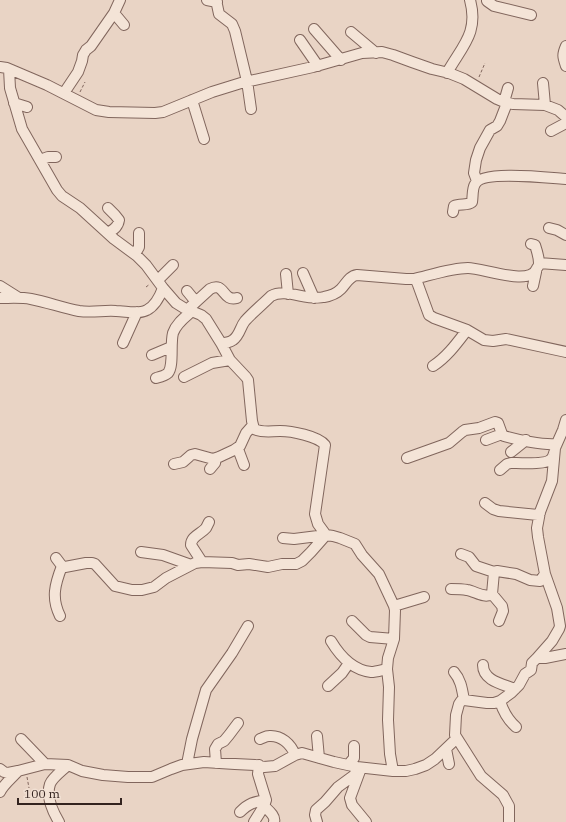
<svg xmlns="http://www.w3.org/2000/svg" width="566" height="822" viewBox="0 0 566 822" font-family="'IBM Plex Serif',serif">
<rect width="100%" height="100%" fill="#e9d4c5"/>
<g fill="none" stroke-linecap="round" stroke-linejoin="round">
<defs>
<path id="minor" d="M207 0 217 2
M216 0 219 14 232 24 235 31 247 81 251 109
M487 1 494 6 531 15
M114 13 124 25
M314 29 341 60
M351 32 376 53
M300 40 318 66
M566 46C562 55 563 57 566 66
M0 67 7 68 47 85 96 110 109 112 155 113 163 112 212 92 241 83 313 67 362 53 382 52 393 55 412 62 432 69 449 73 464 79 497 99 504 102 513 104 545 105 558 110 566 117
M9 69 10 88 22 129 57 190 62 196 80 208 114 239 137 256 146 265 163 288 176 303 184 308 201 315 206 319 221 343 230 360 246 377 248 380 252 421 254 429C262 433 271 431 280 431 291 431 318 436 325 445L315 514 318 524 326 535
M447 73C462 46 479 33 470 0
M543 83 545 105
M64 93 78 72 82 61 83 55 86 50 91 46 114 13 120 0
M192 100 204 139
M504 102 508 88
M14 103 27 107
M551 131 566 123
M40 160 48 157H56
M477 181 474 173 476 160 480 148 490 130 497 126 500 121 507 103
M453 212 454 206C460 203 467 206 472 202 473 196 472 189 475 184 482 170 550 178 566 179
M549 228 557 230 566 235
M108 233C114 229 118 227 119 220L115 215 108 208
M135 254 139 247V233
M539 263 566 265
M303 273 314 298
M286 274 288 294
M414 279C431 275 452 268 468 268 483 268 531 287 537 268 538 267 539 265 539 263 539 259 536 248 535 245L531 244
M158 280 173 265
M0 286 19 298
M533 286 536 272
M187 291 196 302
M0 298C10 298 21 297 31 299 47 302 63 308 79 311 92 313 104 310 116 311 126 311 138 315 147 310 155 306 160 296 163 288
M187 310 210 289C225 281 222 302 237 298
M123 343 137 312
M221 343C225 343 229 343 233 340 240 335 240 327 245 321 253 312 263 304 271 296 286 288 307 301 324 297 330 296 337 293 341 289 346 284 349 276 357 275L406 279H414L417 282 429 315 434 318 467 330 484 340 493 341 506 339 566 352
M152 355 171 347
M433 366C447 357 457 343 467 330
M184 377 212 363 230 360
M156 378C160 377 165 376 168 373 174 366 170 344 173 333 176 324 184 318 191 312
M486 440 502 434
M238 449 244 465
M511 452 526 440
M407 458 449 443 462 432 465 430 479 428 495 422 498 423 502 434 504 436C518 440 542 445 556 444
M174 464 183 462 191 455 195 454 213 459 219 457 234 450 240 446 246 433 253 425
M210 469 215 463 216 458
M500 470 507 464 511 463C519 463 546 465 551 459 552 459 554 454 554 453
M485 503 493 509 499 511 538 515 540 513
M283 538 294 539 326 535
M141 552 163 555 191 565
M461 554 469 557 476 566 494 572
M56 558 62 566 65 567 86 563H92L95 564 115 586 132 590H142L154 587 166 578 195 563 202 562 232 563 238 565 249 564 268 567 282 564H296L302 561 311 552 326 535 333 536 340 538 355 544 362 555 379 574 394 606 395 610 394 639 388 658 387 669 389 687 388 720 390 754 393 771
M202 562 191 545C191 536 201 534 206 528 207 526 208 524 209 522
M451 589C456 589 462 589 467 590 475 591 484 599 492 594L494 572 497 571 516 574 530 580 540 581 545 574
M492 594 502 606 503 611 499 621
M394 606 424 597
M60 616C51 598 55 584 62 566
M352 621 366 635 370 637 394 639
M331 641C340 656 352 670 371 672 376 672 382 670 387 669
M537 658 552 641 559 629 560 626 557 608 545 574 538 537 537 528 540 512 552 481 555 448 563 430 566 420
M483 665C483 681 503 684 515 689
M454 672C461 680 462 689 464 700
M328 686 342 673 349 663
M500 701C503 711 508 720 516 727
M317 736 319 758
M21 739 45 764
M260 739C263 738 266 736 269 736 281 735 291 744 295 755
M446 749 449 764
M216 763 215 749 218 744 224 741 229 735 238 723
M187 764 192 739 206 690 232 653 248 626
M348 765 354 758V746
M0 769 4 772 8 773 18 771 45 764 68 765 82 771 103 775 128 777H152L171 769 182 765 204 762 235 764 255 765 264 767 275 766 295 755 302 753 334 762 357 767 393 771H406L415 769 426 765 435 759 456 739
M360 771 350 798 352 805 366 822
M0 792C3 785 12 778 18 771
M264 806C268 810 276 816 274 822
M240 812C249 803 254 802 266 800
M59 822C53 812 46 796 50 784 53 777 62 771 68 765
M254 822 264 806 266 800 258 774 259 765
M317 822 315 815 316 810 325 802 338 787 353 776 356 773 357 767
M509 822V806L503 795 481 776 455 735 456 715 459 704 461 701 464 700 487 703H494L500 701 511 693 519 685 525 674 531 670 532 663 537 658H545L566 654"/>
</defs>
<use href="#minor" stroke="#81665d" stroke-width="12"/>
<path stroke="#81665d" stroke-width="1" stroke-dasharray="3 2" stroke-linecap="butt" d="M479 77 485 63
M80 92 85 82
M146 287 150 284
M27 777 29 788"/>
<use href="#minor" stroke="#f4e4d7" stroke-width="10"/>
</g>
<path d="M18 798v6h103v-6" fill="none" stroke="#33231f" stroke-width="2"/>
<text x="24" y="798" font-size="12" fill="#33231f" stroke="#f1e0d3" stroke-width="3" paint-order="stroke">100 m</text>
</svg>
